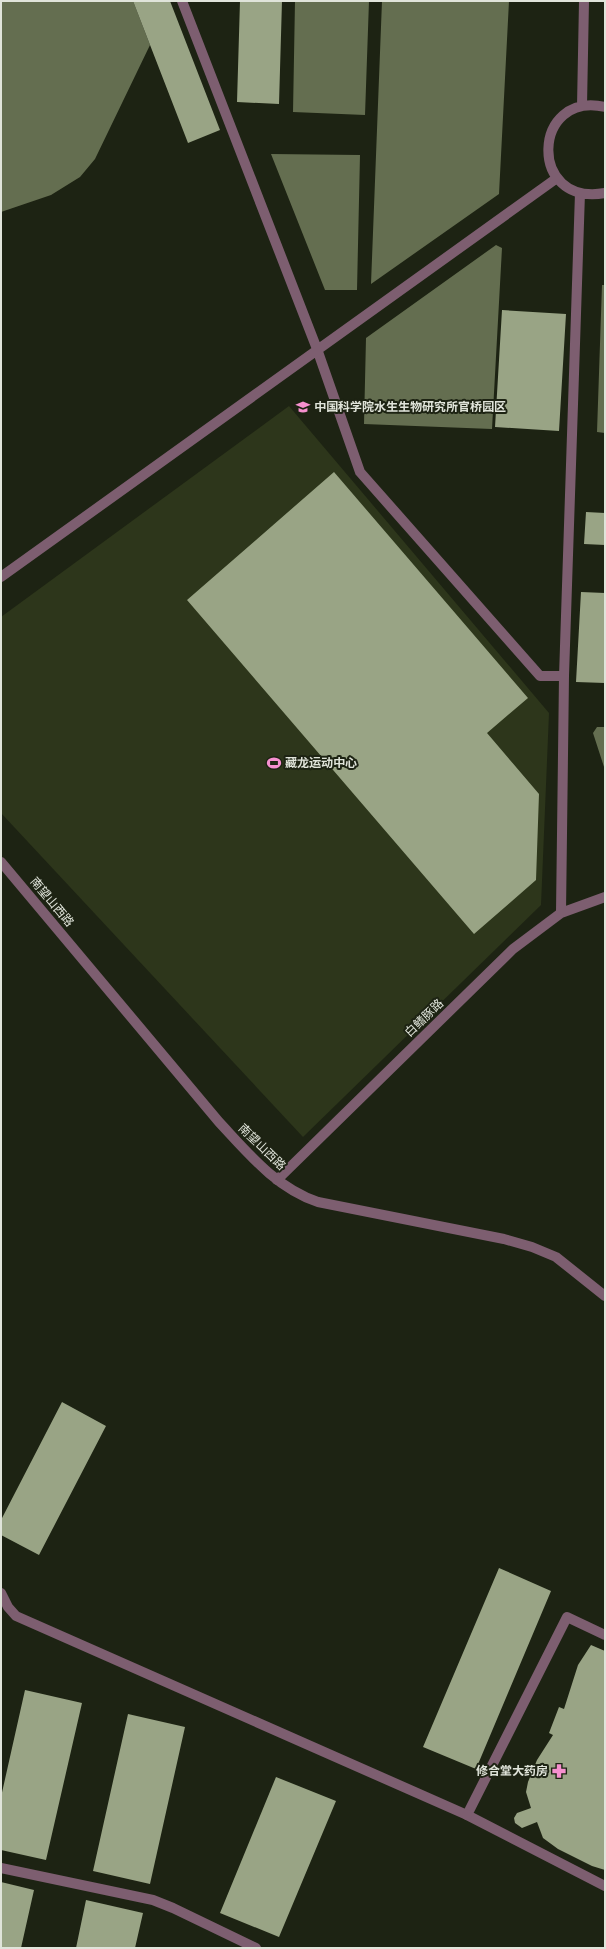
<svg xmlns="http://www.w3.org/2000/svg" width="606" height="1949" viewBox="0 0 606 1949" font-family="'Roboto Condensed','Noto Sans SC',sans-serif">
<rect width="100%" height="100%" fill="#1d2313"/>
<path fill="#2d361b" d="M289 406 549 713 541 905 303 1137 1 813V617Z"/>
<path fill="#646e50" d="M1 1H133L150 45 95 159 80 177 51 195 1 212Z
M295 1H369L365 115 293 112Z
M382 1H509L499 194 371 284Z
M271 154 360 155 357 290H325Z
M496 245 502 248 492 429 364 424 366 338Z
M602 285H605V433L597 432Z
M597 727H605V770L593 733Z"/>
<path fill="#99a485" d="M133 1H170L220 130 188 143Z
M240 1H282L279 104 237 102Z
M502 310 566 314 559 431 495 427Z
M334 472 528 698 487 733 539 794 536 880 474 934 187 600Z
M586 512 605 513V545L584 544Z
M581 592 605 593V683L576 682Z
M62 1402 106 1426 39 1555 1 1535V1520Z
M499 1568 551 1591 476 1769 423 1747Z
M591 1645 605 1651V1870L592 1866 558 1849 543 1838 537 1822 522 1828 515 1823 514 1818 517 1813 531 1808 526 1792 528 1782 537 1760 553 1735 549 1733 559 1707 564 1709 578 1665Z
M25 1690 82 1703 46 1860 1 1850V1797Z
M128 1714 185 1727 150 1884 93 1871Z
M276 1777 336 1801 279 1937 220 1913Z
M1 1882 34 1890 21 1948H1Z
M86 1900 143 1913 135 1948H76Z"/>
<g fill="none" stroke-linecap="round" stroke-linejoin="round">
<path stroke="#7d5e70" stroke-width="10" d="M182 1 317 349 360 472 540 676H564
M582 106 584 1
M605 107C532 90 527 207 605 193
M1 577 557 178
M561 913 564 676 580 193
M277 1180 513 949 561 913 605 897
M605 1635 567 1617 467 1815 605 1886"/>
<path stroke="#7d5e70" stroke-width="10" d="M1 1593 8 1607 16 1616 467 1815
M1 1868 153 1900 173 1908 256 1948"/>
<path stroke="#7d5e70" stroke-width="10" d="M1 862 219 1122C248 1153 276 1188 318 1202L504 1239 532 1247 556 1257 605 1296"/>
</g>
<defs>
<symbol id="university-bare" viewBox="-9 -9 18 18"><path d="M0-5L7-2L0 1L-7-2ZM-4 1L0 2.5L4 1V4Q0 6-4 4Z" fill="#f690cf" stroke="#1d2313" stroke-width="2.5" paint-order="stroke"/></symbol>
<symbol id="stadium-bare" viewBox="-9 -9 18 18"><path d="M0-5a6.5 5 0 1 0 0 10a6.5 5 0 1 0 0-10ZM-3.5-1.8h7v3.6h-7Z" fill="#f690cf" stroke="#1d2313" stroke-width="2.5" paint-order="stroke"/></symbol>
<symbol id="pharmacy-bare" viewBox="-9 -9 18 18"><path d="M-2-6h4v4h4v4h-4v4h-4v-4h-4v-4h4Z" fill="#f690cf" stroke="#1d2313" stroke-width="2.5" paint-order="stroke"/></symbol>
</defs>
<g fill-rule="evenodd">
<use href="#university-bare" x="293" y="397" width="20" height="20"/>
<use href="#stadium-bare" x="264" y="753" width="20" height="20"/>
<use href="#pharmacy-bare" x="549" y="1761" width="20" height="20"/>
</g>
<g text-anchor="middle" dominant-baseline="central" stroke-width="4" stroke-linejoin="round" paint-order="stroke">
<g font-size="12" font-weight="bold" fill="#e0e4da" stroke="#1d2313" text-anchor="start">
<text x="314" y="407">中国科学院水生生物研究所官桥园区</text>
<text x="285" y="763">藏龙运动中心</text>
<text x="548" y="1771" text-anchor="end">修合堂大药房</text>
</g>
<g font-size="12" fill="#e0e4da" stroke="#1d2313">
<text transform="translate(52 902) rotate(50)">南望山西路</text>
<text transform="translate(424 1018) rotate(-44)">白鳍豚路</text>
<text transform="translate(262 1147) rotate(44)">南望山西路</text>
</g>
</g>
<rect width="606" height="1949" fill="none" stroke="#e0e4da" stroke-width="4"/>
</svg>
